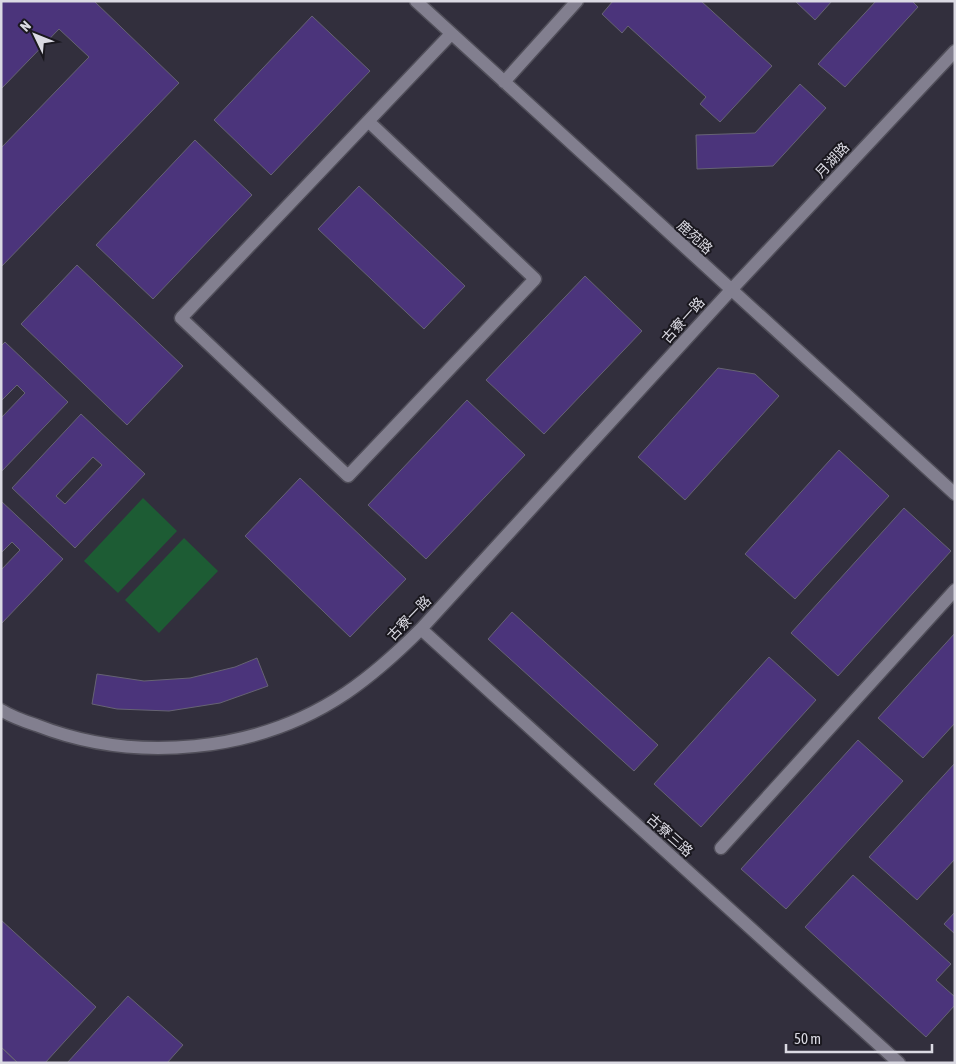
<svg xmlns="http://www.w3.org/2000/svg" width="956" height="1064" viewBox="0 0 956 1064" font-family="'Asap Condensed','Noto Sans SC',sans-serif">
<rect width="100%" height="100%" fill="#322f3d"/>
<path fill="#1d5c34" d="M143 498 177 531 118 593 84 561Z
M184 538 218 571 159 633 125 600Z"/>
<path fill="#4b347b" stroke="#666373" fill-rule="evenodd" d="M1 1H94L179 83 1 267V148L89 57 59 29 1 89Z
M613 1H701L772 66 720 122 700 104 706 97 628 26 622 33 602 14Z
M795 1H832L815 20Z
M876 1H912L918 7 845 87 818 64Z
M312 16 370 71 271 175 214 120Z
M800 84 826 108 773 166 697 169 696 135 755 133Z
M195 140 252 195 153 299 96 245Z
M359 186 465 286 424 329 318 229Z
M77 265 183 366 127 425 21 324Z
M585 276 642 331 544 434 486 380Z
M5 342 68 402 1 472V418L25 393 17 385 1 401V346Z
M718 368 755 374 779 396 685 500 638 457Z
M467 400 525 455 426 559 368 505Z
M81 414 145 474 75 548 12 488ZM93 457 102 465 65 504 56 496Z
M839 450 889 496 795 599 745 554Z
M300 478 406 579 350 637 245 536Z
M1 501 63 559 1 624V570L20 550 12 542 1 553Z
M904 508 951 551 838 676 791 633Z
M512 612 658 745 634 771 488 639Z
M955 633V723L923 758 878 718Z
M769 657 816 700 701 827 654 784Z
M257 658 268 686 220 703 169 711 117 709 92 704 97 674 144 681 190 678 235 667Z
M858 740 903 781 786 909 741 869Z
M955 763V859L917 900 869 857Z
M853 875 951 964 936 980 955 997V1005L926 1037 805 927Z
M955 912V934L944 924Z
M1 920 96 1007 45 1063H18L1 1047Z
M128 996 183 1045 167 1063H67Z
M1 1047 18 1063H1Z"/>
<g fill="none" stroke-linecap="round" stroke-linejoin="round">
<defs>
<path id="minor" d="M416 1 955 494
M504 82 577 1
M368 121 535 279 348 476 181 318 451 34
M421 629 899 1063
M1 710C12 717 24 721 36 725 135 764 257 753 346 693 374 674 397 653 421 629L731 290 955 51
M721 848 955 590"/>
</defs>
<use href="#minor" stroke="#504e59" stroke-width="15"/>
<use href="#minor" stroke="#827f8f" stroke-width="12"/>
</g>
<g text-anchor="middle" dominant-baseline="central" stroke-width="4" stroke-linejoin="round" paint-order="stroke">
<g font-size="14" fill="#dbdae3" stroke="#1a181f">
<text transform="translate(832 160) rotate(-47)">月湖路</text>
<text transform="translate(695 237) rotate(42)">鹿苑路</text>
<text transform="translate(683 320) rotate(-48)">古寮一路</text>
<text transform="translate(409 618) rotate(-46)">古寮一路</text>
<text transform="translate(670 835) rotate(42)">古寮三路</text>
</g>
</g>
<rect width="956" height="1064" fill="none" stroke="#dbdae3" stroke-width="5"/>
<g transform="translate(35 35) rotate(313)" stroke="#1a181f" stroke-width="4" paint-order="stroke">
<path d="M0-4L9 19L0 12L-9 19Z" fill="#dbdae3"/>
<text y="-8" font-size="14" font-weight="bold" text-anchor="middle" fill="#dbdae3">N</text>
</g>
<path d="M786 1044v8h146v-8" fill="none" stroke="#dbdae3" stroke-width="2.5"/>
<text x="794" y="1044" font-size="15" fill="#dbdae3" stroke="#1a181f" stroke-width="4" paint-order="stroke">50 m</text>
</svg>
